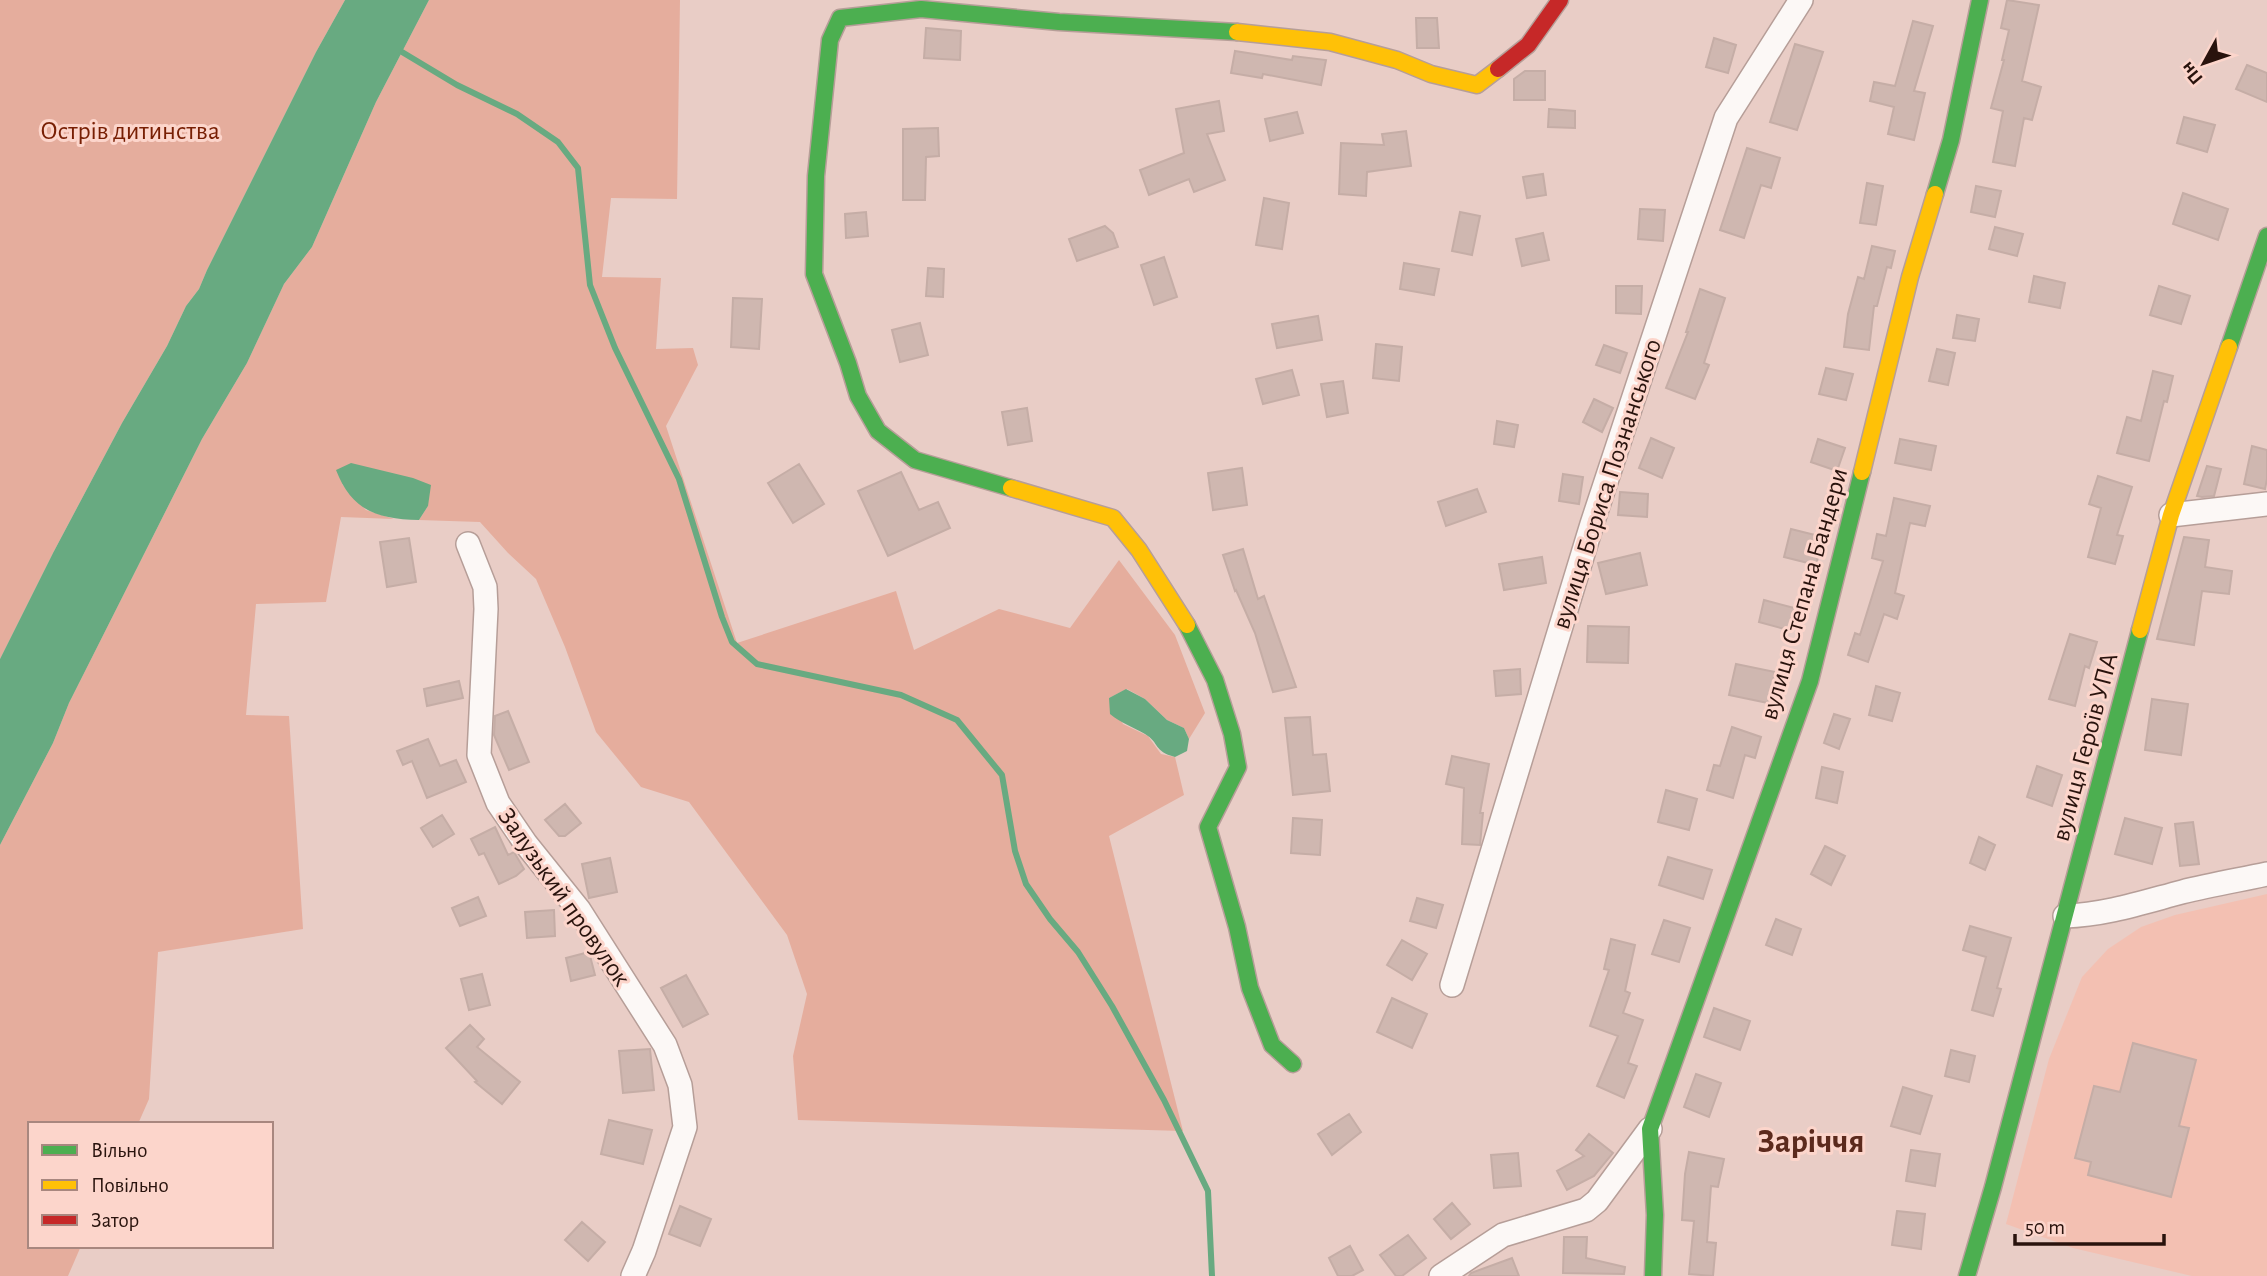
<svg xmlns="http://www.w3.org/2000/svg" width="2267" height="1276" viewBox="0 0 2267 1276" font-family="'Alegreya Sans',sans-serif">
<rect width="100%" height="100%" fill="#e9cdc6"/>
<path fill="#f3c0b2" d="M2267 894V1276H2192L2073 1248 2006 1224 2049 1059 2082 977 2108 949 2141 927 2175 915Z"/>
<path fill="#e5ad9d" d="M0 0H345L316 52 207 270 199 289 186 306 167 346 122 423 53 553 0 659Z
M429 0H680L677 199 611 198 602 277 661 278 656 349 693 348 698 365 666 426 737 643 896 591 914 650 999 609 1070 628 1119 560 1175 635 1205 713 1189 739 1184 728 1167 720 1145 699 1127 689 1109 698 1123 724 1148 736 1161 754 1175 757 1184 795 1109 836 1183 1131 798 1120 793 1056 807 994 787 935 689 802 641 787 596 732 565 647 536 579 508 553 480 522 419 520 428 506 342 484 366 510 394 519 341 517 326 602 256 604 246 715 289 716 303 929 158 952 149 1099 138 1124H30V1246H81L68 1276H0V845L53 743 69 703 202 439 247 363 284 284 312 247 376 102Z"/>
<path fill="#68aa81" d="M345 0H429L376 102 312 247 284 284 247 363 202 439 69 703 53 743 0 845V659L53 553 122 423 167 346 186 306 199 289 207 270 316 52Z
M351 463 413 478 431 485 428 506 419 520C377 519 352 511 336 470Z
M1126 689 1145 699 1167 720 1184 728 1189 739 1187 751 1175 757C1153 751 1160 743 1145 734 1133 727 1121 723 1110 714L1109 698Z"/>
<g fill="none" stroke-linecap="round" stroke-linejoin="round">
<path stroke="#68aa81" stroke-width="6" d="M402 52 457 85 517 114 558 142 578 168 590 285 615 348 679 479 722 617 732 642 757 664 901 695 957 720 1002 775 1015 851 1026 884 1050 919 1078 952 1112 1006 1164 1100 1208 1191 1212 1276"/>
</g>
<path fill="#cfb7b0" stroke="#c5ada6" stroke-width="2" d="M2007 0 2039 5 2022 81 2041 87 2032 120 2024 118 2015 166 1993 162 2003 111 1991 108 2004 60H2002L2009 30 2001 28Z
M1416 18H1437L1439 48H1417Z
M1913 21 1933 26 1914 91 1925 93 1914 140 1888 134 1894 107 1870 101 1874 82 1895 86Z
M926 28 961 31 960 60 924 58Z
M1714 38 1736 45 1728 73 1706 67Z
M1795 44 1823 52 1797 130 1770 122Z
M1235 51 1292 60 1293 56 1326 60 1321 85 1263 74 1262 78 1231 73Z
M2247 65 2267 73V102L2236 89Z
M1525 71H1545V100H1514V79Z
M1219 101 1224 131 1207 134 1225 180 1194 192 1189 179 1149 195 1140 170 1184 153 1176 109Z
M1549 109 1575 111V128L1548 127Z
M1297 112 1303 133 1270 141 1265 119Z
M2184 117 2215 125 2207 152 2177 143Z
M938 128 939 156 926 157 925 200H903V129Z
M1406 131 1411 166 1367 172 1366 196 1339 194 1341 143 1384 145 1382 134Z
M1747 148 1780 158 1771 188 1761 185 1744 238 1720 230Z
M1543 174 1546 195 1527 198 1523 177Z
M1867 183 1883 186 1876 225 1860 223Z
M1976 186 2001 191 1995 217 1971 212Z
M2183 193 2228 209 2218 240 2173 224Z
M1264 198 1289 203 1282 249 1256 245Z
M1640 209 1665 210 1663 241 1638 239Z
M866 212 868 236 846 238 845 214Z
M1460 212 1480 216 1472 255 1452 251Z
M1105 226 1113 233 1118 247 1077 261 1069 239Z
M1995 227 2023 234 2017 256 1989 249Z
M1543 233 1549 260 1522 266 1516 239Z
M1872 246 1895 251 1891 268 1887 267 1877 306H1874L1869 350 1844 347 1848 314 1858 277 1864 279Z
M1164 257 1177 297 1154 305 1141 265Z
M1404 263 1439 269 1434 295 1400 289Z
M928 268 944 269 943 297 926 296Z
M2034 276 2065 283 2060 308 2029 302Z
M1616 286H1642L1641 314 1616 313Z
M2159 286 2190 296 2181 324 2150 315Z
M1700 289 1725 298 1704 363 1709 365 1695 399 1666 388 1688 332H1686Z
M733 298 762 299 759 349 731 347Z
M1957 315 1979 319 1975 341 1953 338Z
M1318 316 1322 340 1277 348 1272 324Z
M920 323 928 355 900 362 892 330Z
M1376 344 1402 347 1399 381 1373 378Z
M1604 345 1627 353 1620 373 1596 365Z
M1937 349 1955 353 1948 385 1929 381Z
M1826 368 1853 374 1846 400 1819 394Z
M1292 370 1299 395 1263 404 1256 379Z
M2153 371 2173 376 2167 402 2164 401 2149 461 2117 453 2127 417 2141 421Z
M1343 381 1348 413 1327 417 1321 384Z
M1594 399 1613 408 1602 432 1583 422Z
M1027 408 1032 441 1008 445 1002 412Z
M1497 421 1518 425 1514 447 1494 444Z
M1651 438 1674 448 1662 478 1639 468Z
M1818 439 1845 448 1837 471 1811 462Z
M1900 439 1936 446 1931 470 1895 463Z
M2252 446 2267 450V479L2265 489 2244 484Z
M799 464 824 504 793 523 768 483Z
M2207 466 2221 469 2214 496 2202 497 2197 496Z
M1242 468 1247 505 1213 510 1208 473Z
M901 472 919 510 938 502 950 528 888 556 858 491Z
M1563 474 1583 477 1579 504 1559 501Z
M2098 476 2132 487 2117 535 2123 536 2115 564 2088 557 2101 508 2089 504Z
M1477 489 1486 512 1446 526 1438 502Z
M1620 492 1648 494 1647 517 1618 515Z
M1894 498 1930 506 1925 526 1910 523 1895 593 1904 596 1897 619 1884 614 1868 662 1848 655 1855 633 1860 635 1883 561 1872 558 1877 534 1886 536Z
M1791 529 1823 537 1816 565 1784 557Z
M2184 537 2209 540 2205 567 2232 571 2229 594 2202 591 2194 645 2157 639Z
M409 538 416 582 387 587 380 542Z
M1243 549 1258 599 1264 596 1296 687 1273 692 1255 633 1236 590 1235 591 1223 555Z
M1640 553 1647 585 1606 594 1598 563Z
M1542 557 1546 583 1504 590 1499 564Z
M1764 600 1798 609 1792 631 1759 622Z
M1588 626 1629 627 1628 663 1587 662Z
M2070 634 2097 642 2089 668 2085 666 2075 706 2049 699Z
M1736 664 1775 672 1768 703 1729 695Z
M1520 669 1521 694 1496 696 1494 671Z
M459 681 463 698 427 706 424 689Z
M1876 686 1900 693 1892 721 1869 715Z
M2152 699 2188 704 2181 755 2145 750Z
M508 711 529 762 509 770 494 735 495 716Z
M1834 714 1850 719 1839 749 1824 743Z
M1310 717 1313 755 1326 754 1330 791 1293 795 1285 718Z
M1732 727 1761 737 1755 758 1745 755 1733 798 1707 790 1714 765 1720 766Z
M428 739 440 766 456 760 466 782 427 798 412 761 403 765 397 751Z
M1452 756 1489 764 1480 813H1483L1480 845 1462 844 1464 788 1446 784Z
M2037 766 2062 775 2052 806 2027 797Z
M1822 767 1843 772 1837 803 1816 798Z
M1666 790 1697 799 1689 830 1658 822Z
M565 804 581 823 565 836H559L545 820Z
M442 815 454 834 433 847 421 828Z
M1293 818 1322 820 1320 855 1291 853Z
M2125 818 2162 828 2152 864 2115 854Z
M2193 822 2199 864 2180 866 2175 824Z
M495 827 508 855 514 852 524 869 516 876 499 884 484 853 479 855 471 839Z
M1979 837 1995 845 1985 870 1970 863Z
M1825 846 1845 856 1831 885 1811 874Z
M1668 857 1712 870 1703 899 1659 885Z
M610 858 617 892 589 898 582 864Z
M478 897 486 916 460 926 452 908Z
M1417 898 1443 905 1436 928 1410 921Z
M554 910 555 936 527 938 525 912Z
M1776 919 1801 929 1792 955 1766 945Z
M1664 920 1690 928 1679 962 1652 954Z
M1970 926 2011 938 1997 988 2001 989 1993 1016 1972 1010 1986 957 1963 950Z
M1611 939 1635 945 1625 991 1630 993 1623 1013 1643 1020 1628 1063 1637 1066 1624 1098 1597 1086 1618 1036 1590 1026 1609 970 1604 969Z
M1402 940 1427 954 1412 980 1387 965Z
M589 952 595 975 571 981 566 958Z
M482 974 490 1005 469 1010 461 979Z
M686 975 708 1014 683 1027 661 988Z
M1392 998 1427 1014 1412 1048 1377 1032Z
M1714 1008 1750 1021 1740 1050 1704 1037Z
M470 1025 484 1039 477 1047 520 1082 502 1104 475 1082 477 1081 446 1048Z
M2133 1043 2196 1060 2179 1126 2189 1128 2171 1197 2088 1175 2091 1162 2075 1158 2094 1086 2120 1092Z
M650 1049 654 1090 623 1093 619 1051Z
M1951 1050 1975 1056 1969 1082 1945 1076Z
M1696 1074 1721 1083 1709 1117 1684 1107Z
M1903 1087 1932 1096 1920 1134 1891 1126Z
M1349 1114 1361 1132 1332 1155 1318 1134Z
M609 1120 652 1130 643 1164 601 1154Z
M1589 1134 1613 1153 1594 1176 1567 1190 1557 1171 1584 1156 1576 1150Z
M1911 1150 1940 1154 1935 1186 1906 1181Z
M1689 1152 1724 1159 1718 1187 1711 1186 1707 1242 1716 1243 1713 1276 1689 1274 1694 1221 1682 1220 1685 1174Z
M1518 1153 1521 1186 1494 1188 1491 1155Z
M1452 1203 1470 1224 1451 1239 1434 1219Z
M680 1206 711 1219 700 1246 669 1234Z
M1897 1211 1925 1214 1921 1249 1892 1245Z
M582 1222 605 1242 588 1261 565 1240Z
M1408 1235 1426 1258 1402 1276H1396L1380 1255Z
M1564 1237H1587L1586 1258 1625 1267 1624 1274 1563 1273Z
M1350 1246 1363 1270 1352 1276H1338L1329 1258Z
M1512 1258 1519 1276H1469L1471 1273Z"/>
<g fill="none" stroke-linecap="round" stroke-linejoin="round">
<defs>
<path id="street" d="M2171 515 2267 504
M468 544 485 587 486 609 479 755 498 803 526 844 579 910 665 1045 680 1085 685 1127 644 1251 633 1276
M2065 916C2105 915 2144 902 2182 892 2210 885 2239 880 2267 874
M1452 985 1592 524 1726 118 1801 0
M1441 1276 1503 1235 1586 1210 1597 1201 1650 1129"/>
<path id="fast" d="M1935 194 1951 140 1980 0
M2229 347 2267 236
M1011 488 915 460 878 431 858 396 848 363 814 274 816 176 830 40 840 18 921 9 1059 22 1237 32
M1187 625 1215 680 1232 734 1238 767 1208 827 1237 927 1250 988 1272 1045 1293 1064
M1653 1276 1655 1215 1650 1129 1810 681 1862 472
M1967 1276 1993 1187 2140 630"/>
<path id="slow" d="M1237 32 1330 42 1397 60 1431 74 1477 85 1498 69
M1862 472 1910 277 1935 194
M1011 488 1113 518 1139 550 1187 625
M2140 630 2171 515 2229 347"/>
<path id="jam" d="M1498 69 1528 45 1560 0"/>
</defs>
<use href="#street" stroke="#b69e98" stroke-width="26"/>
<use href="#fast" stroke="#b69e98" stroke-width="19"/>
<use href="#slow" stroke="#b69e98" stroke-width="19"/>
<use href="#jam" stroke="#b69e98" stroke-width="19"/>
<use href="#street" stroke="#fcf8f6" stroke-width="23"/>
<use href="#fast" stroke="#4caf50" stroke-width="16"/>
<use href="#slow" stroke="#ffc107" stroke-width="16"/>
<use href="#jam" stroke="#c62828" stroke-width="16"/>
</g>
<g text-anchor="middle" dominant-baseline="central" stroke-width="6" stroke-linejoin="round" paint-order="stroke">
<g font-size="26" fill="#781f04" stroke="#fcd5cb">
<text x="130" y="131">Острів дитинства</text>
</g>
<g font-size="26" fill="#29130d" stroke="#fcd5cb">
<text transform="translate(1607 484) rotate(-72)">вулиця Бориса Познанського</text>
<text transform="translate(1804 594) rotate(-74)">вулиця Степана Бандери</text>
<text transform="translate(2085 747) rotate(-75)">вулиця Героїв УПА</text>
<text transform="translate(564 897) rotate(55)">Залузький провулок</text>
</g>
<g font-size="33" font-weight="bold" fill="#5c2a1d" stroke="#fcd5cb">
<text x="1811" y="1142">Заріччя</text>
</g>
</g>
<rect x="28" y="1122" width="245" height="126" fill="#fcd5cb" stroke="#a8877f" stroke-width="2"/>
<rect x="42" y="1145" width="35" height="10" fill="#4caf50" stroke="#a8877f" stroke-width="2"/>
<text x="91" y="1157" font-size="21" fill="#29130d">Вільно</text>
<rect x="42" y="1180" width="35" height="10" fill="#ffc107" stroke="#a8877f" stroke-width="2"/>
<text x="91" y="1192" font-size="21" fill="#29130d">Повільно</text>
<rect x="42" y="1215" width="35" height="10" fill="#c62828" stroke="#a8877f" stroke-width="2"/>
<text x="91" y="1227" font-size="21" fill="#29130d">Затор</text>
<g transform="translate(2204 63) rotate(230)" stroke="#fcd5cb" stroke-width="5" paint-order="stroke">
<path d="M0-5L12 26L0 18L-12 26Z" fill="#29130d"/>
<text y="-10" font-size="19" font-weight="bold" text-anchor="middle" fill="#29130d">Пн</text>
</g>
<path d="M2015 1234v10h149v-10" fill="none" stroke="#29130d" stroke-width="3.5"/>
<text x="2025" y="1234" font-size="21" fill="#29130d" stroke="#fcd5cb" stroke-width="5" paint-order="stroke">50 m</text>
</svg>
